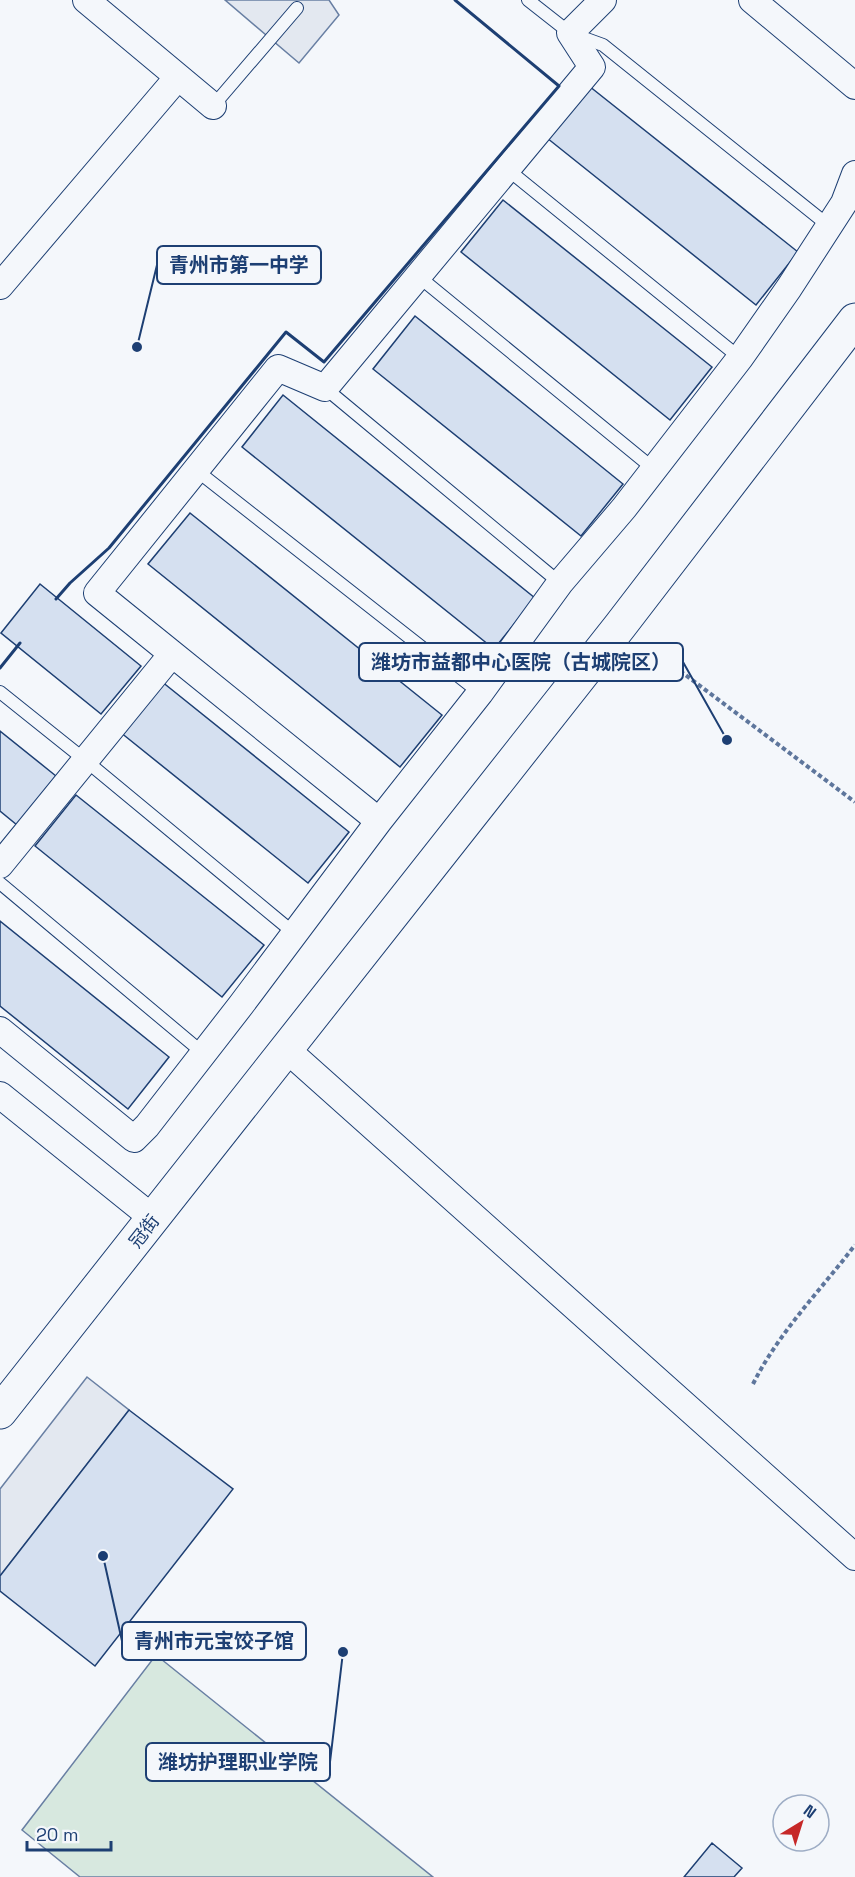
<svg xmlns="http://www.w3.org/2000/svg" width="855" height="1877" viewBox="0 0 855 1877" font-family="'Space Grotesk','Noto Sans SC',sans-serif">
<rect width="100%" height="100%" fill="#f4f7fb"/>
<path fill="#d7e8df" stroke="#687fa3" stroke-width="1.5" d="M156 1655 433 1877H80L22 1830Z"/>
<path fill="#e3e8f0" stroke="#687fa3" stroke-width="1.5" d="M225 0H329L339 15 299 63Z
M87 1377 129 1410 0 1576V1489Z"/>
<path fill="#d5e0f0" stroke="#1d3f73" stroke-width="1.5" d="M589 86 798 252 756 305 547 138Z
M503 200 712 367 670 420 461 252Z
M415 316 623 484 581 536 373 369Z
M283 395 535 598 494 649 242 447Z
M190 513 442 715 400 767 148 564Z
M40 584 141 666 101 714 1 633Z
M161 681 349 832 308 883 120 732Z
M0 731 56 776 17 825 0 811Z
M76 795 264 945 222 997 35 846Z
M0 921 169 1057 128 1109 0 1006Z
M129 1410 233 1489 95 1666 0 1591V1576Z
M712 1843 742 1868 734 1877H684Z"/>
<g fill="none" stroke-linecap="round" stroke-linejoin="round">
<defs>
<path id="lane" d="M528 0 570 33 603 45 829 226
M213 106 297 8
M507 169 740 358
M418 276 655 470
M325 388 560 583
M196 470 480 693
M0 692 85 760 294 933
M0 883 203 1053"/>
<path id="street" d="M86 0 213 106
M752 0 855 86
M0 286 178 77
M379 821 97 593 278 368 325 388 592 67 570 33 603 0
M0 865 172 654
M0 1030 134 1139 147 1126 241 1005 379 821 480 693 560 583 624 508 740 358 789 288 844 203 855 174
M286 1049 855 1557
M0 1095 154 1219"/>
<path id="secondary" d="M0 1412 620 626 855 320"/>
</defs>
<use href="#lane" stroke="#1d3f73" stroke-width="14"/>
<use href="#street" stroke="#1d3f73" stroke-width="28"/>
<use href="#secondary" stroke="#1d3f73" stroke-width="35"/>
<path stroke="#5e769c" stroke-width="4" stroke-dasharray="4.5 3" stroke-linecap="butt" d="M644 644 855 802
M753 1384C779 1332 820 1291 855 1245"/>
<use href="#lane" stroke="#f4f7fb" stroke-width="12"/>
<use href="#street" stroke="#f4f7fb" stroke-width="26"/>
<use href="#secondary" stroke="#f4f7fb" stroke-width="33"/>
<path stroke="#1d3f73" stroke-width="3" d="M56 599 70 583 109 548 286 332 324 362 559 86 455 0
M0 668 20 643"/>
</g>
<g text-anchor="middle" dominant-baseline="central" stroke-width="4.5" stroke-linejoin="round" paint-order="stroke">
<g font-size="18" fill="#1d3f73" stroke="#f4f7fb">
<text transform="translate(144 1231) rotate(-52)">冠街</text>
</g>
</g>
<path fill="none" stroke="#1d3f73" stroke-width="2" d="M137 347L157 265M727 740L683 662M103 1556L122 1641M343 1652L330 1762"/>
<g fill="#1d3f73" stroke="#f4f7fb" stroke-width="2">
<circle cx="137" cy="347" r="6"/>
<circle cx="727" cy="740" r="6"/>
<circle cx="103" cy="1556" r="6"/>
<circle cx="343" cy="1652" r="6"/>
</g>
<g fill="#f4f7fb" stroke="#1d3f73" stroke-width="2">
<rect x="157" y="246" width="164" height="38" rx="6"/>
<rect x="359" y="643" width="324" height="38" rx="6"/>
<rect x="122" y="1622" width="184" height="38" rx="6"/>
<rect x="146" y="1743" width="184" height="38" rx="6"/>
</g>
<g font-size="20" text-anchor="middle" font-weight="bold" fill="#1d3f73">
<text x="239" y="272">青州市第一中学</text>
<text x="521" y="669">潍坊市益都中心医院（古城院区）</text>
<text x="214" y="1648">青州市元宝饺子馆</text>
<text x="238" y="1769">潍坊护理职业学院</text>
</g>
<g transform="translate(801 1823) rotate(38)"><circle r="28" fill="#f4f7fb" stroke="#9eadc5" stroke-width="1.5"/>
<path d="M0-4.5L10 22L0 15L-10 22Z" fill="#c62828"/>
<text y="-9" font-size="16" font-weight="bold" text-anchor="middle" fill="#1d3f73">N</text>
</g>
<path d="M27 1841v9h84v-9" fill="none" stroke="#1d3f73" stroke-width="3"/>
<text x="36" y="1841" font-size="18" fill="#1d3f73" stroke="#f4f7fb" stroke-width="4.5" paint-order="stroke">20 m</text>
</svg>
